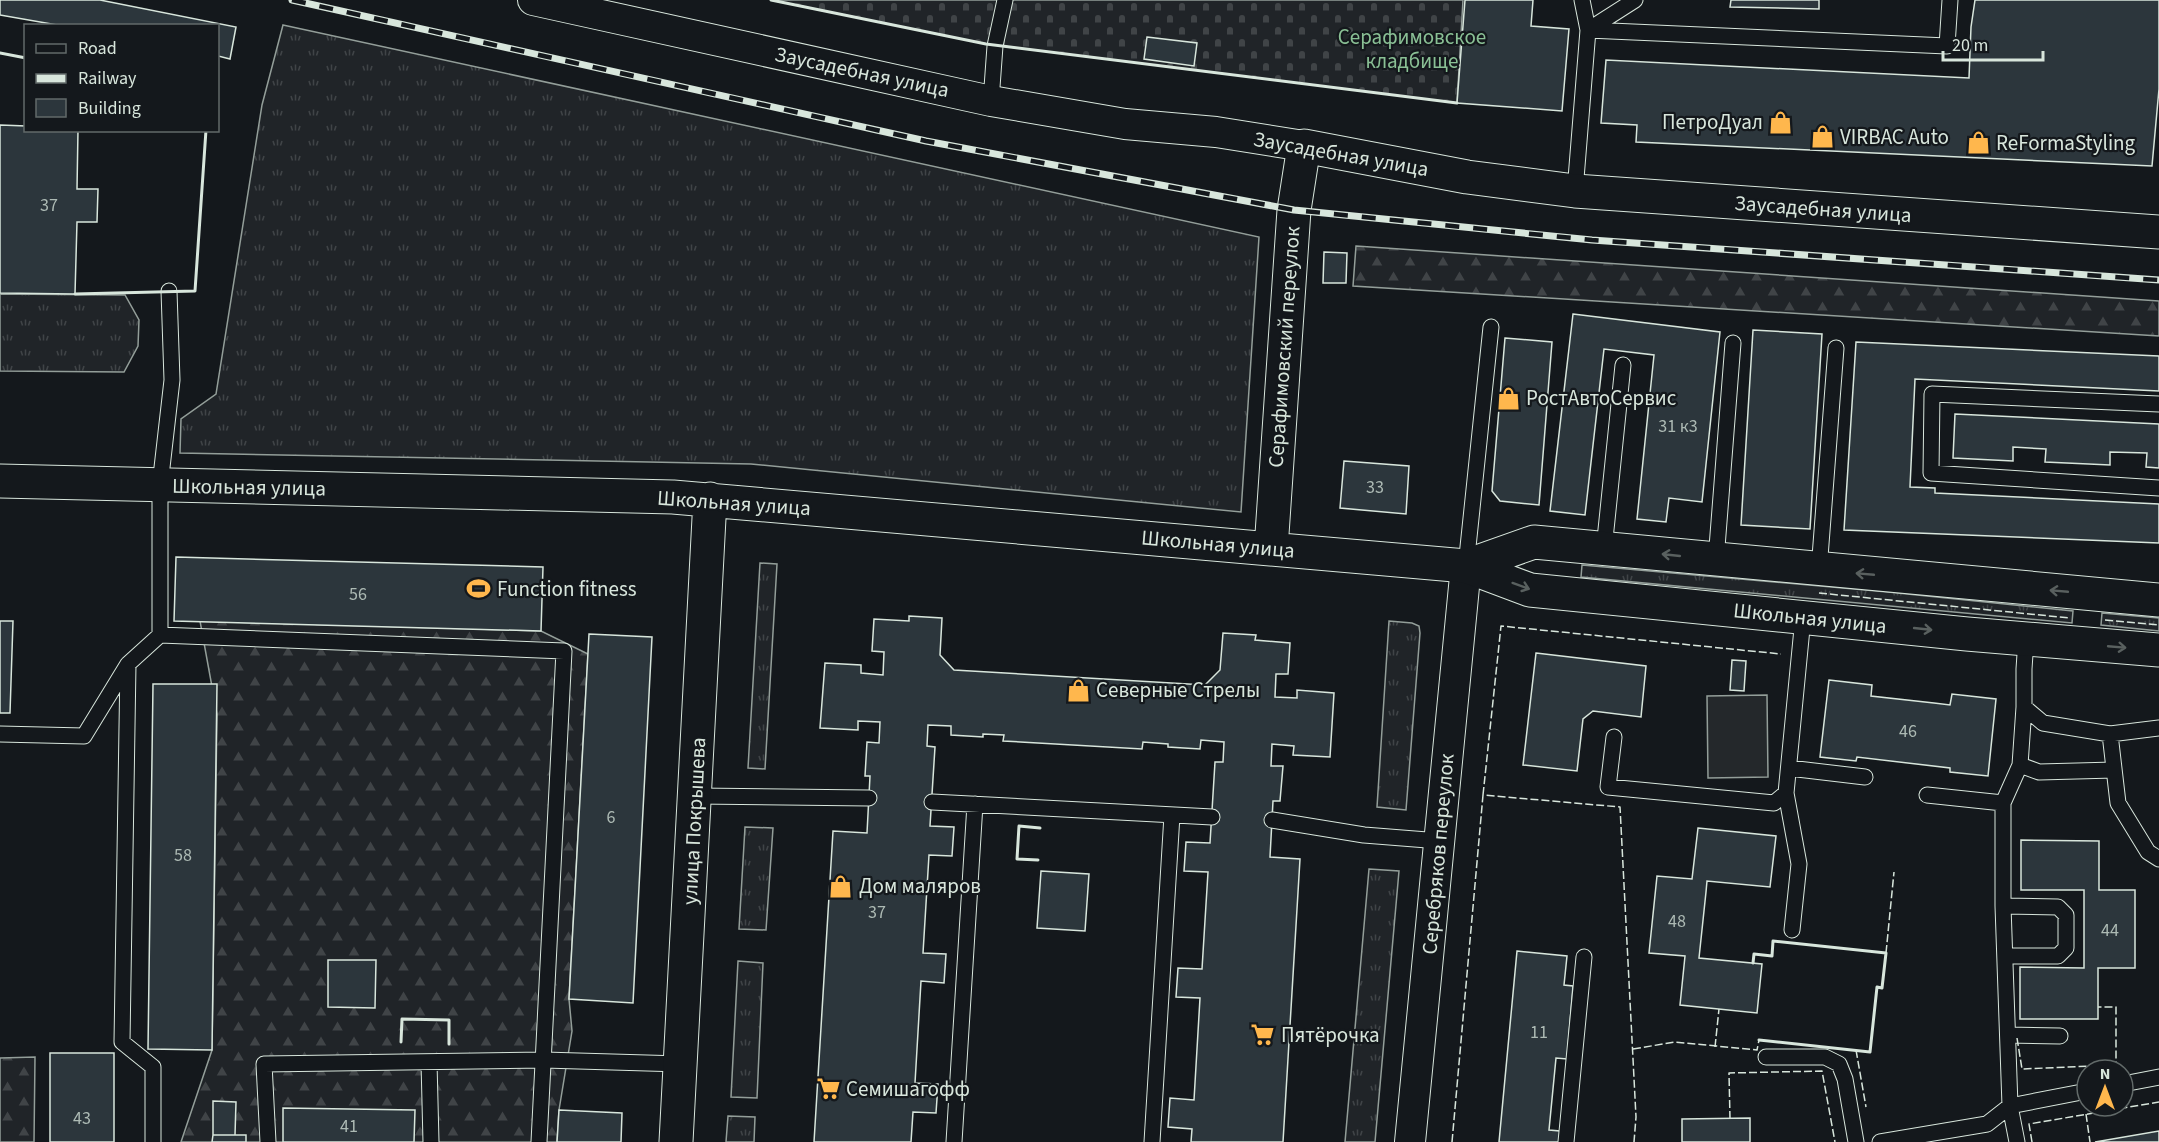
<svg xmlns="http://www.w3.org/2000/svg" width="2159" height="1142" viewBox="0 0 2159 1142" font-family="'Source Sans 3',sans-serif">
<defs>
<pattern id="grass-tufts" width="24" height="20" patternUnits="userSpaceOnUse" patternTransform="scale(1.5)"><rect width="24" height="20" fill="#202428"/><path d="M3 7l-1-3M5 7V3M7 7l1-3M15 17l-1-3M17 17v-4M19 17l1-3" fill="none" stroke="#404447"/></pattern>
<pattern id="forest-firs" width="22" height="20" patternUnits="userSpaceOnUse" patternTransform="scale(1.5)"><rect width="22" height="20" fill="#202428"/><path d="M5 1l3.5 6h-7zM16 11l3.5 6h-7z" fill="#404447"/></pattern>
<pattern id="cemetery-stones" width="16" height="16" patternUnits="userSpaceOnUse" patternTransform="scale(1.5)"><rect width="16" height="16" fill="#202428"/><path d="M2 7V4a2 2 0 0 1 4 0v3zM10 15v-3a2 2 0 0 1 4 0v3z" fill="#404447"/></pattern>
</defs>
<rect width="100%" height="100%" fill="#14181c"/>
<path fill="url(#grass-tufts)" stroke="#939e99" stroke-width="1.5" d="M283 25 1259 237 1241 512 751 464 180 453 181 419 216 394 262 105Z
M0 294 125 295 139 320 138 346 124 372 0 371Z
M760 563 777 564 765 769 748 768Z
M1582 565 1888 592 2073 611 2072 623 1581 577Z
M2102 613 2159 618V631L2101 625Z
M1389 621 1412 623 1419 626 1420 633 1406 810 1377 807Z
M745 827 773 828 766 930 739 929Z
M1369 869 1399 871 1375 1142H1345Z
M738 961 763 963 757 1098 731 1097Z
M728 1116 755 1117 754 1142H726Z"/>
<path fill="url(#forest-firs)" stroke="#939e99" stroke-width="1.5" d="M1356 246 2159 301V336L1353 286Z
M200 621 541 631 588 654 569 999 572 1031 559 1110 557 1142H181L212 1050 217 714Z
M35 1057 34 1142H0V1058Z"/>
<path fill="url(#cemetery-stones)" stroke="#939e99" stroke-width="1.5" d="M771 0H1463L1457 103 986 44Z"/>
<path fill="#24282b" stroke="#939e99" stroke-width="1.5" d="M1767 695 1768 777 1708 778 1707 696Z"/>
<path fill="#2c363c" stroke="#d8e6dc" stroke-width="1.5" d="M0 0H100L236 27 230 59 218 56V26H63L0 15Z
M1465 0H1533L1531 26 1569 29 1562 111 1457 103Z
M1731 0H1819V9L1730 7Z
M1975 0H2159V89L2152 166 1636 142 1637 125 1601 123 1606 60 1969 78 1971 27Z
M1147 37 1197 43 1194 66 1144 59Z
M0 125 26 126V130H78L77 189H98L97 222H77L75 294 0 293Z
M1324 252 1347 253 1346 283H1323Z
M1573 314 1720 332 1702 502 1669 498 1666 522 1637 519 1654 355 1604 349 1585 515 1550 511Z
M1753 330 1822 334 1810 529 1741 525Z
M1505 338 1552 342 1539 505 1500 501 1492 491Z
M1856 342 2159 356V391L1915 379 1910 487 1935 488V493L2159 504V543L1844 530Z
M1955 414 2159 424V468L2146 467 2147 453 2110 452V465L2045 462 2046 449 2013 447V461L1953 458Z
M1344 461 1409 466 1406 514 1340 508Z
M176 557 543 567 541 631 174 621Z
M909 616 942 618 940 655 954 670 1205 685 1220 670 1223 633 1256 635 1255 640 1290 643 1288 674H1276L1275 697 1297 698V690L1334 693 1330 757 1293 755 1294 746 1272 744 1271 766H1283L1280 801H1273L1270 857 1300 859 1283 1142H1191L1192 1129 1168 1127 1170 1098 1194 1100 1200 998 1176 997 1178 968 1202 969 1208 872 1184 871 1186 842 1210 843 1215 762H1223L1224 742 1201 740 1200 749 1168 747V744L1143 742 1142 749 1003 741 1004 735 983 734V737L951 735V726L928 725 927 746 935 747 930 826 954 827 952 856 929 855 923 953 946 954 944 983 921 981 915 1083 938 1084 936 1113 913 1112 911 1142H814L833 831 867 833 870 776H865L867 742 879 743 880 722 858 721V730L820 728 825 663 861 665V673L883 675 884 652 872 651 874 619 909 621Z
M0 621H13L10 713H0Z
M589 634 652 637 633 1003 569 999Z
M1536 653 1646 666 1641 717 1593 711 1583 719 1577 771 1523 765Z
M1732 660 1746 661 1744 691 1730 690Z
M1829 680 1872 685 1871 696 1934 703 1950 705 1952 694 1996 699 1988 776 1950 772V768L1857 757 1856 761 1820 757Z
M153 684H217L212 1050 148 1049Z
M1698 828 1776 836 1770 887 1707 881 1706 892 1699 958 1762 964 1757 1013 1680 1005 1685 956 1649 953 1657 876 1692 879Z
M2021 840 2099 841V890H2135V968H2098V1019H2020V967L2084 968V890H2021Z
M1041 871 1089 874 1085 931 1037 928Z
M1517 951 1567 956 1564 985 1573 986 1567 1059 1556 1058 1549 1130 1560 1131 1559 1142H1499Z
M328 960H376L375 1008 328 1007Z
M50 1053H114V1142H50Z
M213 1101 236 1102 235 1135H213Z
M283 1108 415 1110 414 1142H283Z
M559 1110 622 1113 621 1142H557Z
M1750 1118V1142H1682V1119Z
M2159 1131V1142H2095Z
M213 1135H246V1142H212Z"/>
<g fill="none" stroke-linecap="round" stroke-linejoin="round">
<defs>
<path id="service" d="M1582 0 1588 30 1635 0
M991 101 995 46 1005 0
M1575 191 1588 30 1947 46 1950 0
M2159 404 1932 394 1931 473 2159 488
M1604 549 1623 365
M1716 560 1733 343
M1466 566 1491 327
M1819 570 1836 348
M160 635V485L172 380 169 291
M2026 639 2024 669V707L2043 723 2110 734 2118 803 2148 852 2159 859
M128 664 122 1042 153 1067V1142
M0 734 84 736 128 664 160 635 564 651 539 1142
M2110 734 2159 728
M1614 737 1608 787 1774 803 1786 793 1803 618
M2020 765 2039 772 2114 770
M1789 768 1865 777
M1786 793 1799 864 1792 930
M1927 795 2003 803
M696 796 869 798
M932 802 1212 817
M1272 820 1364 835 1440 841
M2003 906 2058 907 2066 915V948L2058 956H2005
M2008 1035 2060 1036
M1766 1057H1825L1839 1064 1845 1079 1856 1142
M429 1062 431 1142
M2123 1084 2159 1077
M268 1142 264 1064 544 1060 681 1064
M954 1142 975 804
M1152 1142 1172 815
M1566 1142 1584 957
M1880 1142 1987 1124 2010 1106 2087 1091
M2017 1142 2010 1106 2003 906V803L2020 765 2024 707"/>
<path id="minor" d="M533 0 991 101 1125 124 1216 132 1304 146
M1410 1142 1466 566"/>
<path id="tertiary" d="M0 481 673 497 1466 566 1530 590 1967 634 2159 650
M1271 549 1294 210 1304 146 1467 177 1575 191 2159 232
M1466 566 1534 542 2159 600
M676 1142 710 499"/>
</defs>
<use href="#service" stroke="#d8e6dc" stroke-width="17"/>
<use href="#minor" stroke="#d8e6dc" stroke-width="32"/>
<use href="#tertiary" stroke="#d8e6dc" stroke-width="35"/>
<use href="#service" stroke="#14181c" stroke-width="15"/>
<use href="#minor" stroke="#14181c" stroke-width="30"/>
<use href="#tertiary" stroke="#14181c" stroke-width="33"/>
<defs>
<path id="rail" d="M292 0 926 141 1294 210 1592 240 2159 280"/>
</defs>
<use href="#rail" stroke="#d8e6dc" stroke-width="7"/>
<use href="#rail" stroke="#14181c" stroke-width="4.5" stroke-dasharray="14" stroke-linecap="butt"/>
<path stroke="#d8e6dc" stroke-width="1.5" stroke-dasharray="8 3" stroke-linecap="butt" d="M1819 593 2070 618
M2105 620 2159 625
M1483 795 1501 626 1781 654
M1886 953 1894 872
M2017 1038 2022 1069 2116 1065V1007H2098
M1715 1047 1719 1009
M1633 1049 1675 1042 1757 1050 1759 1040
M1856 1050 1866 1107
M2086 1114 2090 1142
M1730 1119 1729 1073 1822 1071 1835 1142
M1452 1142 1483 795 1620 807 1636 1117 1634 1142
M2032 1142 2029 1124 2159 1102"/>
<path stroke="#d8e6dc" stroke-width="3" d="M771 0 986 44 1457 103
M0 53 26 58
M75 294 195 291 206 130
M1038 860 1017 859 1019 826 1040 828
M1753 963 1754 954 1772 956 1773 941 1886 953 1882 988 1877 987 1870 1052 1759 1040
M401 1042 402 1019 449 1020V1044"/>
</g>
<defs><path id="oneway-shaft" d="M-6 0H5M1.5-3L5.5 0L1.5 3" fill="none" stroke-width="1.6" stroke-linecap="round" stroke-linejoin="round" transform="scale(1.5)"/></defs>
<g stroke="#59605f">
<use href="#oneway-shaft" transform="translate(1671 555) rotate(-174)"/>
<use href="#oneway-shaft" transform="translate(1865 574) rotate(-175)"/>
<use href="#oneway-shaft" transform="translate(1521 586) rotate(20)"/>
<use href="#oneway-shaft" transform="translate(2059 591) rotate(-175)"/>
<use href="#oneway-shaft" transform="translate(1923 629) rotate(6)"/>
<use href="#oneway-shaft" transform="translate(2117 647) rotate(5)"/>
</g>
<defs>
<symbol id="shop-bare" viewBox="-9 -9 18 18"><path d="M-5-2.5h2.3a2.7 3.5 0 0 1 5.4 0H5L5.5 6h-11ZM-1.5-2.5h3a1.5 2.3 0 0 0-3 0Z" fill="#ffb74d" stroke="#14181c" stroke-width="2.5" paint-order="stroke"/></symbol>
<symbol id="stadium-bare" viewBox="-9 -9 18 18"><path d="M0-5a6.5 5 0 1 0 0 10a6.5 5 0 1 0 0-10ZM-3.5-1.8h7v3.6h-7Z" fill="#ffb74d" stroke="#14181c" stroke-width="2.5" paint-order="stroke"/></symbol>
<symbol id="supermarket-bare" viewBox="-9 -9 18 18"><path d="M-6-5.5h2.5l.6 2H6L4.5 2H-2.5L-4.4-4H-6ZM-1.5 3.2a1.3 1.3 0 1 0 .1 0ZM3 3.2a1.3 1.3 0 1 0 .1 0Z" fill="#ffb74d" stroke="#14181c" stroke-width="2.5" paint-order="stroke"/></symbol>
</defs>
<g fill-rule="evenodd">
<use href="#shop-bare" x="1764" y="106" width="33" height="33"/>
<use href="#shop-bare" x="1806" y="120" width="33" height="33"/>
<use href="#shop-bare" x="1962" y="126" width="33" height="33"/>
<use href="#shop-bare" x="1492" y="382" width="33" height="33"/>
<use href="#stadium-bare" x="462" y="572" width="33" height="33"/>
<use href="#shop-bare" x="1062" y="674" width="33" height="33"/>
<use href="#shop-bare" x="824" y="870" width="33" height="33"/>
<use href="#supermarket-bare" x="1246" y="1018" width="33" height="33"/>
<use href="#supermarket-bare" x="812" y="1072" width="33" height="33"/>
</g>
<g text-anchor="middle" dominant-baseline="central" stroke-width="4.5" stroke-linejoin="round" paint-order="stroke">
<g font-size="18" fill="#adbab4">
<text x="49" y="205">37</text>
<text x="1678" y="426">31 к3</text>
<text x="1375" y="487">33</text>
<text x="358" y="594">56</text>
<text x="1908" y="731">46</text>
<text x="611" y="817">6</text>
<text x="183" y="855">58</text>
<text x="877" y="912">37</text>
<text x="1677" y="921">48</text>
<text x="2110" y="930">44</text>
<text x="1539" y="1032">11</text>
<text x="82" y="1118">43</text>
<text x="349" y="1126">41</text>
</g>
<g font-size="21" fill="#8ac095" stroke="#14181c">
<text x="1412" y="37">Серафимовское<tspan x="1412" dy="24">кладбище</tspan></text>
</g>
<g font-size="21" fill="#d8e6dc" stroke="#14181c">
<text transform="translate(862 72) rotate(12)">Заусадебная улица</text>
<text transform="translate(1341 154) rotate(10)">Заусадебная улица</text>
<text transform="translate(1823 209) rotate(4)">Заусадебная улица</text>
<text transform="translate(1284 347) rotate(-86)">Серафимовский переулок</text>
<text transform="translate(249 487) rotate(1)">Школьная улица</text>
<text transform="translate(734 503) rotate(4)">Школьная улица</text>
<text transform="translate(1218 544) rotate(5)">Школьная улица</text>
<text transform="translate(1810 618) rotate(6)">Школьная улица</text>
<text transform="translate(694 821) rotate(-87)">улица Покрышева</text>
<text transform="translate(1438 854) rotate(-85)">Серебряков переулок</text>
</g>
<g font-size="21" fill="#d8e6dc" stroke="#14181c" text-anchor="start">
<text x="1763" y="122" text-anchor="end">ПетроДуал</text>
<text x="1840" y="137">VIRBAC Auto</text>
<text x="1996" y="143">ReFormaStyling</text>
<text x="1526" y="398">РостАвтоСервис</text>
<text x="497" y="589">Function fitness</text>
<text x="1096" y="690">Северные Стрелы</text>
<text x="859" y="886">Дом маляров</text>
<text x="1281" y="1035">Пятёрочка</text>
<text x="846" y="1089">Семишагофф</text>
</g>
</g>
<rect x="24" y="24" width="195" height="108" fill="#14181c" stroke="#626a69" stroke-width="1.5"/>
<rect x="36" y="44" width="30" height="9" fill="#14181c" stroke="#626a69" stroke-width="1.5"/>
<text x="78" y="54" font-size="18" fill="#d8e6dc">Road</text>
<rect x="36" y="74" width="30" height="9" fill="#d8e6dc" stroke="#626a69" stroke-width="1.5"/>
<text x="78" y="84" font-size="18" fill="#d8e6dc">Railway</text>
<rect x="36" y="99" width="30" height="18" fill="#2c363c" stroke="#626a69" stroke-width="1.5"/>
<text x="78" y="114" font-size="18" fill="#d8e6dc">Building</text>
<g transform="translate(2105 1088)"><circle r="28" fill="#14181c" stroke="#626a69" stroke-width="1.5"/>
<path d="M0-4.5L10 22L0 15L-10 22Z" fill="#ffb74d"/>
<text y="-9" font-size="16" font-weight="bold" text-anchor="middle" fill="#d8e6dc">N</text>
</g>
<path d="M1943 51v9h100v-9" fill="none" stroke="#d8e6dc" stroke-width="3"/>
<text x="1952" y="51" font-size="18" fill="#d8e6dc" stroke="#14181c" stroke-width="4.5" paint-order="stroke">20 m</text>
</svg>
